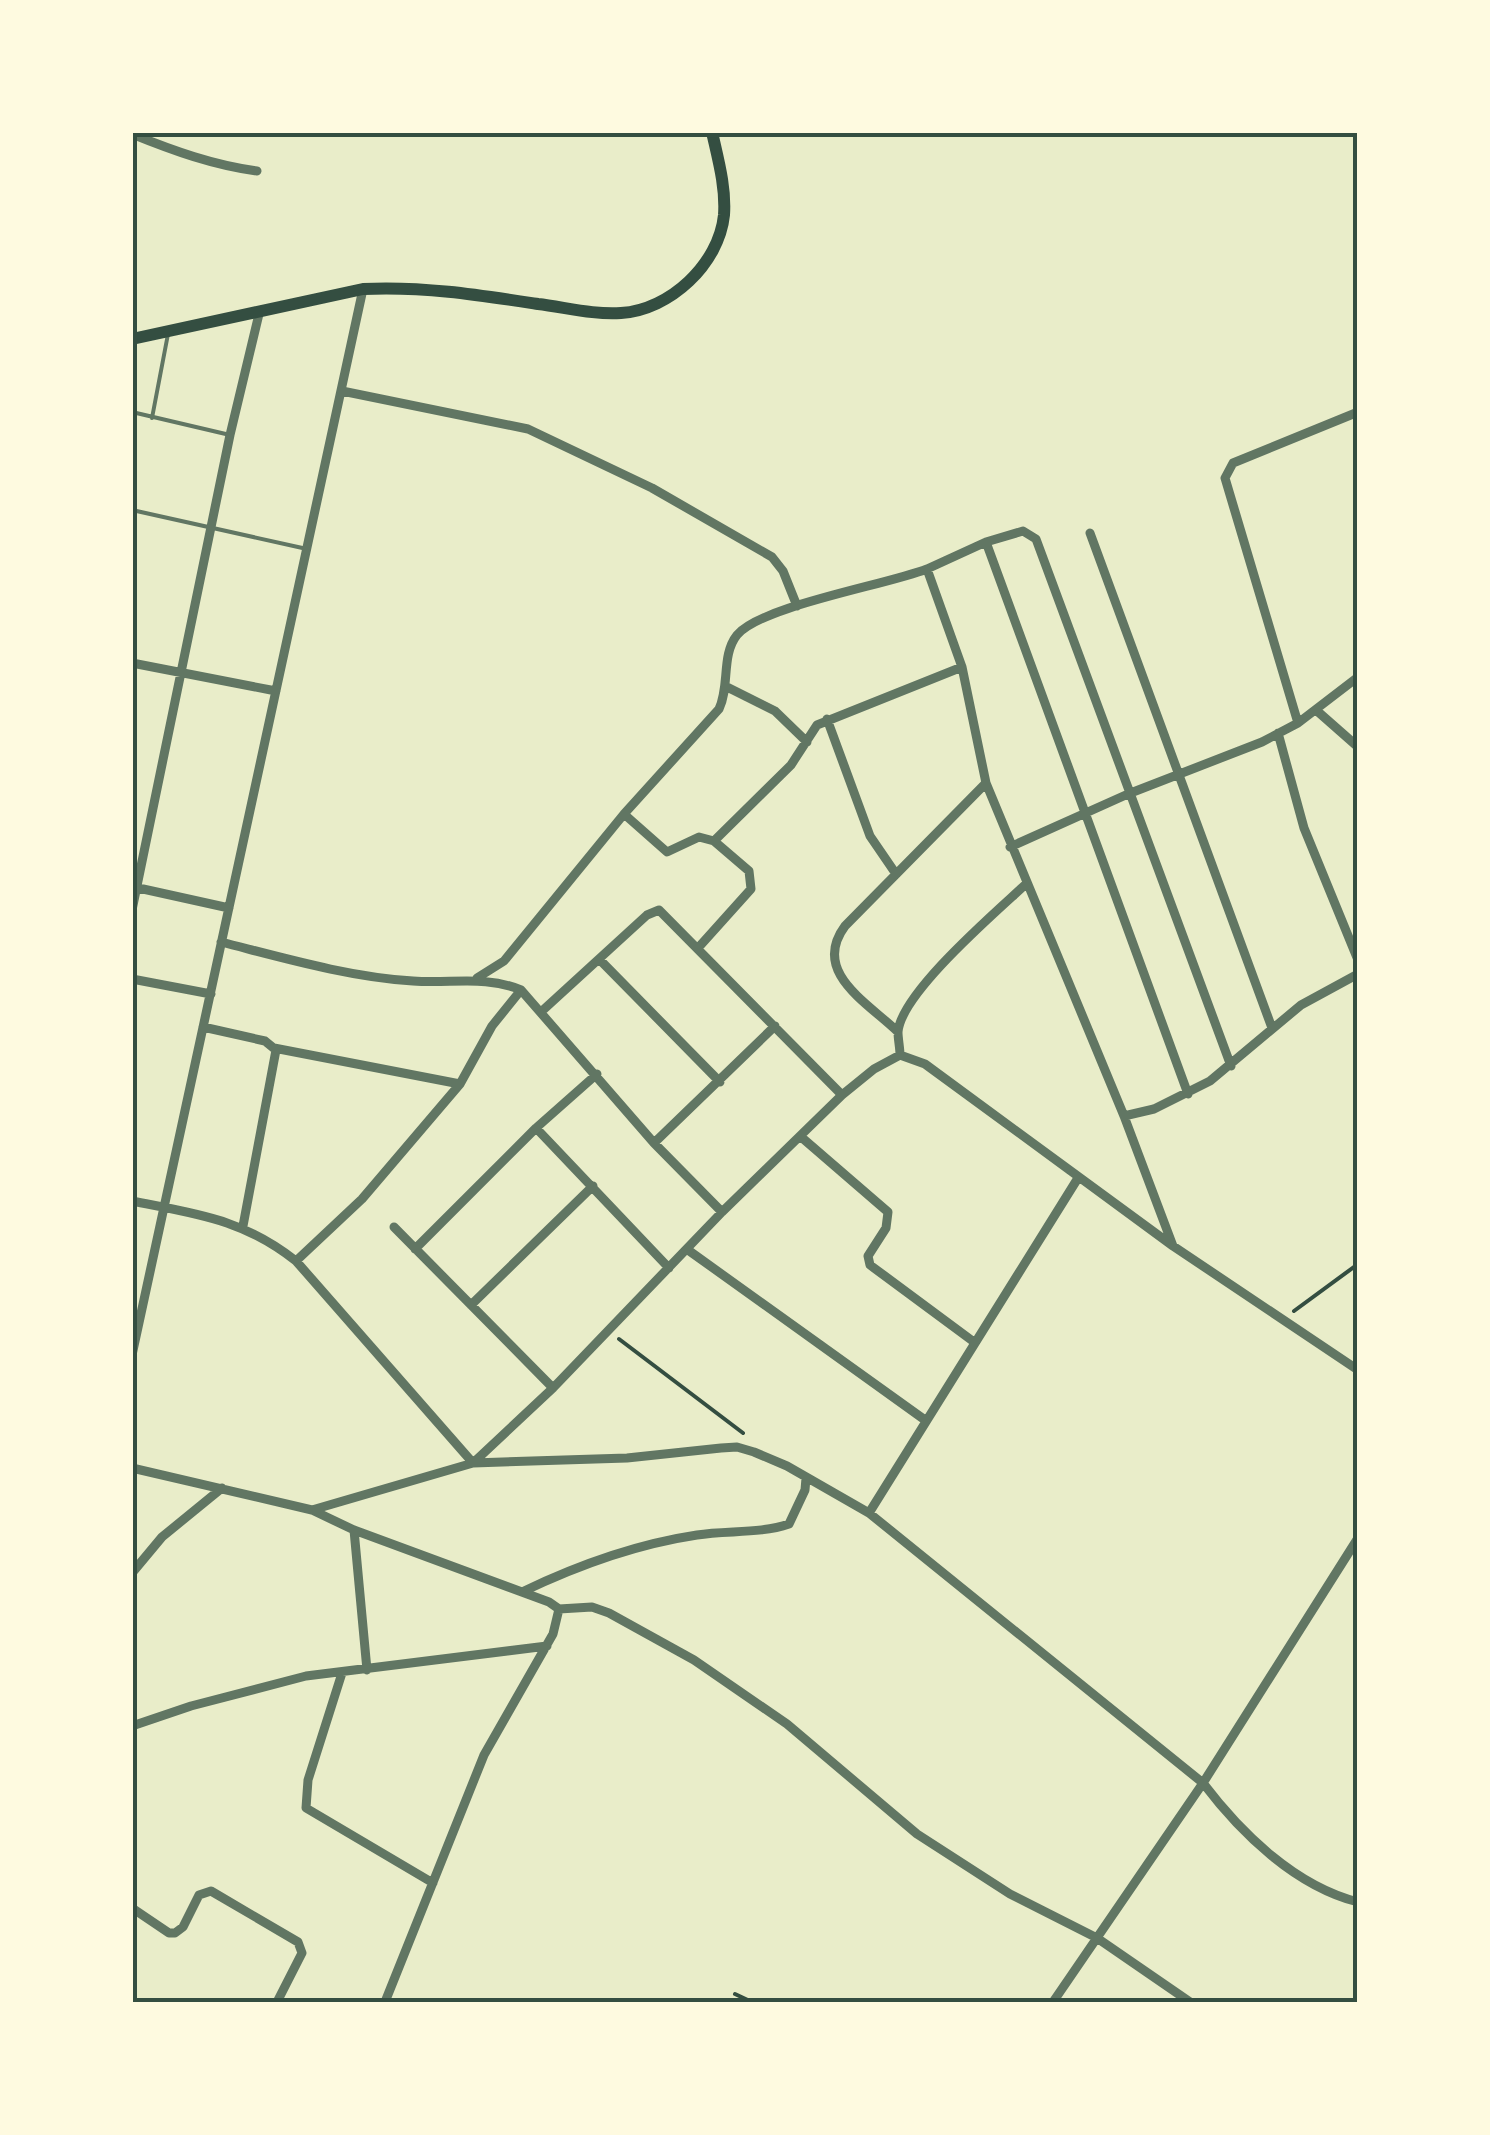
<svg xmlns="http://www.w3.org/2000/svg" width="1490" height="2135" viewBox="0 0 1490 2135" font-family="Merriweather,serif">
<rect width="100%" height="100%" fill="#e9edc9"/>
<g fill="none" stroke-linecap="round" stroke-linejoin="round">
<path stroke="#344e41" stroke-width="4" d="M1294 1311 1358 1264
M619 1339 743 1433
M735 1994 752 2002"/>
<path stroke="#617663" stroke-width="4" d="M132 412 230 435
M152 418 168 334
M132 510 307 549"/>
<path stroke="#617663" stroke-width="9" d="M132 134C174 151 213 165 257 171
M342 391 528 429 652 488 772 557 783 571 797 606
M1090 533 1272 1028
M986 542 1188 1094
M927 569 986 542 1023 531 1036 539 1231 1066
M132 663 276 691
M727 687 775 711 807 742
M1316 710 1358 747
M827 719 870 836 896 874
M1298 723 1225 478 1233 463 1358 412
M1278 733 1304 828 1358 960
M714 841 791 765 817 725 962 667
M1010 847 1128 794 1262 742 1298 723 1358 677
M134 887 229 908
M132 910 230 435 259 314
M221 942C284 958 349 977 413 981 450 984 486 975 521 990L654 1143 722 1212
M698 948 751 889 749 871 714 841 699 837 667 852 624 814 719 709C730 686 721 655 737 635 761 606 886 585 927 569L962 667 986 783 1124 1116 1173 1246
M599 959 720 1082
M477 978 504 961 624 814
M132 979 211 994
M542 1011 647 915 659 910 842 1095
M203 1027 265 1041 276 1050 243 1226
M898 1032C867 1002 811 972 845 926L986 783
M274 1048 460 1084
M900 1055C900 1048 898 1039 898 1032 901 993 996 912 1026 884
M1124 1116 1154 1109 1210 1081 1301 1005 1358 974
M536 1128 669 1268
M800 1136 888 1212 886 1228 868 1256 870 1265 974 1342
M654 1143 775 1026
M132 1201C197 1214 243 1219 296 1261L473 1463
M394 1227 553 1388
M415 1249 536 1128 597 1074
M688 1250 925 1420
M296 1261 362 1199 460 1084 492 1026 521 990
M471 1305 593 1186
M132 1355 363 289
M473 1463 553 1388 722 1212 842 1095 874 1069 900 1055 925 1064 1173 1246 1358 1370
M132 1468 312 1510 354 1530 549 1602 559 1609 592 1607 609 1613 694 1660 787 1724 917 1834 1010 1894 1097 1938 1190 2002
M312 1510 473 1463 627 1458 721 1448 737 1447 754 1452 787 1466 869 1513 1203 1783C1241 1833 1295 1886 1358 1902
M869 1513 1078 1178
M354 1530 367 1670
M132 1573 162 1537 222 1488
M522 1592C576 1566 637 1544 697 1535 727 1530 760 1534 789 1524L805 1490 806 1478
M342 1673 308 1780 306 1808 433 1883
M132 1726 191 1706 306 1676 547 1646
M132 1908 169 1933H175L183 1927 199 1895 211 1891 298 1942 302 1953 277 2002
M385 2002 484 1755 553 1634 559 1609
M1053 2002 1203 1783 1358 1538"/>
<path stroke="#344e41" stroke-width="12" d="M132 339 363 289C422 286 479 295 538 304 564 307 594 315 621 313 670 310 719 264 724 215 726 187 718 159 712 132"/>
</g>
<rect width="1490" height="2135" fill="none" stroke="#fefae0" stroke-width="270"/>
<rect x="135" y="135" width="1220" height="1865" fill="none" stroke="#344e41" stroke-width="4"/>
</svg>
